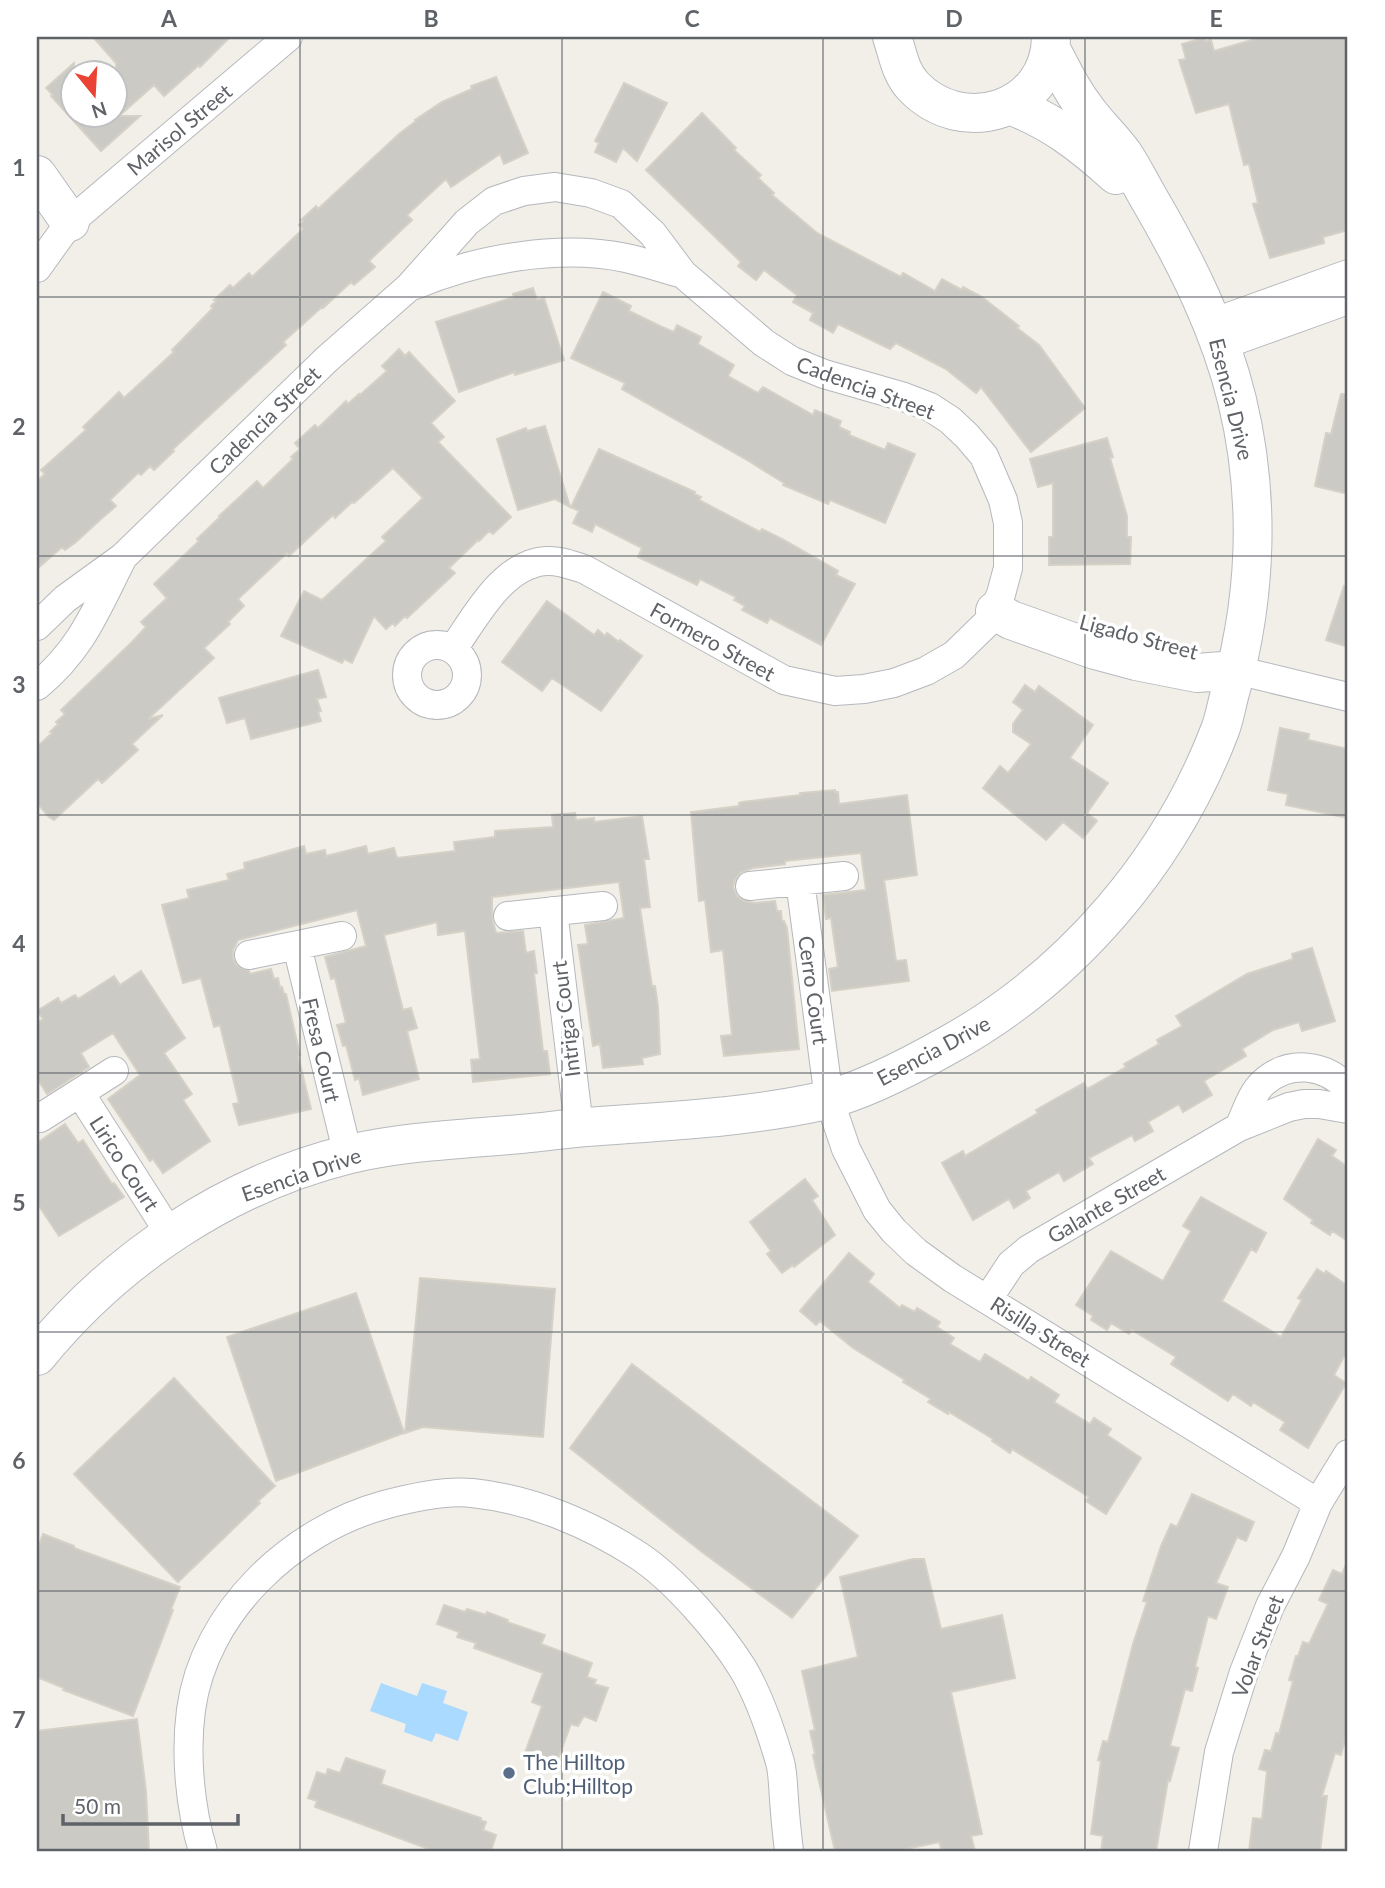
<svg xmlns="http://www.w3.org/2000/svg" width="1385" height="1888" viewBox="0 0 1385 1888" font-family="Lato,sans-serif">
<rect width="100%" height="100%" fill="#f1efe8"/>
<path fill="#aadaff" d="M381 1683 417 1696 422 1683 447 1691 443 1703 468 1712 458 1741 436 1733 432 1742 404 1732 406 1724 370 1711Z"/>
<path fill="#cccac5" stroke="#d6d1c6" stroke-width="2" d="M93 37H230L200 67 199 65 164 96 154 85 119 116H140L101 151 51 96 53 95 46 88 74 63V116H116V63Z
M1251 37H1348V230L1323 237 1324 243 1270 258 1253 204 1258 203 1249 164 1244 165 1229 104 1196 113 1179 60 1186 59 1182 44 1204 38 1205 41 1211 40 1214 51 1252 40Z
M496 77 528 153 504 164 500 154 451 187 446 179 407 215 412 220 369 261 375 267 354 285 351 282 323 308 322 307 283 342 286 345 260 369 172 450 174 451 154 470 150 466 141 475 138 473 110 500 116 506 101 519 76 542 65 550 62 547 37 569V481L45 474 41 470 86 430 83 427 119 392 124 398 174 352 172 350 213 308 211 306 216 301 214 300 230 285 233 288 249 273 252 277 303 229 299 225 303 221 301 220 316 206 318 209 399 134 416 121 415 120 442 102 472 89 471 86Z
M624 83 667 103 637 161 623 148 616 162 595 152 599 143 595 141Z
M702 113 736 148 734 150 761 175 758 178 774 193 772 195 817 233 901 277 903 273 935 291 942 279 962 290 963 287 982 297 1019 326 1017 328 1039 345 1085 408 1031 452 981 387 976 393 946 369 896 343 890 349 838 324 833 333 810 320 813 313 793 302 797 295 764 270 756 280 738 266 741 262 646 170Z
M533 288 537 300 544 298 564 360 515 375V372L459 392 436 322 514 297 513 294Z
M603 292 631 306 629 311 662 327 674 332 677 325 701 337 698 344 734 365 728 376 758 393 763 387 813 415 815 410 841 421 839 427 850 432 849 435 885 450 888 443 915 454 885 523 830 500 828 504 783 485 784 483 747 460 622 389 625 383 571 358Z
M399 349 405 356 409 352 455 401 431 423 444 437 438 442 511 517 493 534 489 531 479 541 478 540 449 568 455 573 407 618 405 616 395 626 393 623 386 629 374 616 352 663 344 659 342 663 281 636 304 591 322 600 386 541 382 537 423 498 393 468 354 503 352 502 335 518 333 515 289 556 287 553 238 599 244 606 228 622 230 624 204 648 214 658 148 719 163 715 132 744 138 750 102 783 98 779 54 820 49 817 37 803V747L52 733 50 732 58 724 56 722 65 714 61 710 132 642 146 627 141 622 167 598 154 584 199 541 197 539 220 517 219 516 257 481 263 488 293 459 291 457 300 449 295 443 315 425 318 428 346 401 348 404 359 394 360 395 387 371 382 366Z
M1341 394H1348V494L1315 486 1326 433 1331 434Z
M545 426 570 507 555 499 518 510 497 439 526 428 527 431Z
M1107 438 1113 457 1110 458 1127 516V537H1131L1130 564 1049 565V537H1053V483L1038 487 1030 459Z
M599 449 695 492 694 494 701 497 699 500 760 532 762 529 782 539 838 571 836 575 855 584 821 645 770 618 767 623 742 610 745 606 734 600 736 597 700 579 697 585 638 557 642 548 595 524 592 532 573 523 579 511 571 507Z
M1344 586 1348 587V647L1326 640Z
M547 601 594 635 598 630 605 636 607 633 619 642 620 640 642 656 601 711 552 678 542 691 502 662Z
M318 670 326 697 317 699 321 711 318 712 321 721 251 739 245 718 227 723 219 698Z
M1025 685 1035 692 1039 686 1093 725 1070 758 1108 783 1087 813 1097 821 1083 838 1063 822 1046 840 983 788 1000 766 1008 773 1031 744 1013 732V724L1023 710 1013 702Z
M1280 728 1309 734 1308 740 1348 749V818L1286 805 1288 794 1268 790Z
M835 790V792H838L839 804 907 795 917 875 884 880 896 961 906 960 909 981 832 991 829 969 838 967 831 918 826 919 823 895 866 890 861 853 785 861V864L753 868 741 872 735 879 733 887 737 896 744 901 755 903 775 901 777 911H781L782 921H784L787 928 799 1049 724 1056 721 1036 732 1035 723 950 711 952 705 900 699 901 691 812 739 806V803L742 802 801 795 800 793Z
M575 813 576 820 594 818V822L642 816 649 859H644L650 907 640 908 652 986H655L658 1006 660 1054 642 1058 643 1064 603 1068 600 1044 593 1046 578 945 588 944 585 925 624 918 619 882 492 897V918L496 933 523 931 526 953 534 951 537 973H534L543 1051H547L550 1074 473 1082 471 1060 480 1059 465 931 438 935 437 922 384 935 403 1010 411 1008 417 1028 407 1031 419 1079 363 1095 359 1078 355 1080 346 1045 343 1046 337 1025 346 1023 335 978 331 979 325 957 366 946 357 910 238 940 233 950V958L236 965 249 971 250 974 271 969 274 979 278 978 280 988 282 987 284 994H286L300 1055 298 1056 311 1109 239 1125 233 1104 239 1103 220 1025 214 1027 201 978 183 983 162 905 189 898 187 890 229 880 227 874 245 869 244 863 304 846 306 854 325 850 326 856 366 846 368 854 394 848 397 858 455 851 454 842 495 837V831L553 827 552 815Z
M1312 948 1335 1021 1302 1031 1299 1022 1273 1030 1242 1049 1246 1056 1204 1081 1212 1095 1183 1112 1179 1104 1148 1122 1153 1131 1135 1141 1132 1135 1089 1158 1093 1164 1064 1181 1059 1172 1026 1191 1030 1198 1014 1208 1009 1199 973 1220 942 1163 963 1151 965 1156 1038 1113 1036 1110 1055 1099 1084 1083 1087 1089 1126 1067 1124 1064 1159 1044 1157 1040 1182 1026 1176 1016 1247 974 1293 959 1292 954Z
M141 971 185 1038 164 1053 192 1094 183 1100 210 1141 163 1173 153 1159 150 1161 108 1099 140 1075 113 1033 81 1053 89 1067 47 1094 37 1078V1023L43 1019 37 1011 58 998 61 1003 75 995 78 999 114 976 120 985Z
M65 1124 78 1143 83 1140 112 1184 114 1183 124 1197 59 1236 37 1203V1143Z
M1318 1139 1336 1150 1332 1156 1348 1167V1241L1332 1231 1330 1235 1311 1223 1313 1220 1284 1199Z
M805 1179 818 1196 812 1200 835 1235 794 1267 793 1265 782 1273 767 1254 771 1251 750 1222Z
M1201 1197 1266 1233 1256 1252 1251 1249 1222 1301 1281 1337 1302 1300 1298 1298 1317 1269 1325 1274 1326 1271 1348 1286V1349L1334 1375 1346 1383 1308 1448 1280 1430 1285 1422 1253 1402 1251 1406 1233 1394 1228 1401 1171 1364 1176 1357 1132 1330 1129 1334 1111 1323 1107 1330 1091 1320 1093 1316 1076 1305 1111 1251 1163 1281 1191 1231 1183 1226Z
M849 1253 874 1274 868 1282 900 1308 902 1305 915 1312 917 1308 940 1322 937 1327 954 1338 950 1344 980 1362 985 1354 1029 1381 1031 1377 1059 1395 1054 1402 1090 1424 1094 1418 1111 1429 1107 1435 1141 1458 1106 1514 1086 1501 1089 1497 1012 1449 1010 1453 992 1441 993 1439 949 1412 948 1414 928 1402 931 1399 903 1382 905 1380 853 1348 820 1321 816 1325 800 1311Z
M420 1278 555 1289 543 1437 423 1427 405 1433Z
M356 1293 404 1433 276 1481 227 1337Z
M632 1364 858 1536 792 1618 702 1552 570 1448Z
M174 1378 275 1486 258 1501 260 1503 178 1582 74 1474Z
M1192 1494 1254 1522 1246 1541 1237 1537 1216 1583 1228 1587 1216 1619 1208 1616 1195 1667 1198 1668 1192 1691 1185 1689 1170 1746 1179 1748 1170 1781 1168 1780 1156 1851H1101L1103 1836 1091 1834 1101 1761 1098 1760 1103 1741 1108 1742 1133 1644 1147 1602 1143 1601 1161 1546 1171 1524 1177 1527Z
M43 1534 74 1546V1548L180 1587 171 1609 173 1610 133 1716 63 1690 64 1688 37 1677V1551Z
M913 1559H924L941 1629 1002 1615 1015 1678 951 1692 982 1834 971 1836 975 1851H942L939 1842 897 1851H835L813 1755 815 1754 810 1731 815 1730 802 1671 858 1657 840 1577Z
M1348 1560V1729L1341 1755 1335 1753 1322 1796H1327L1320 1851H1249L1253 1818 1262 1819 1267 1771 1259 1769 1265 1750 1271 1751 1276 1733 1279 1734 1293 1681 1289 1680 1296 1656H1298L1303 1642 1309 1644 1328 1604 1319 1600 1333 1570 1342 1574Z
M444 1605 465 1612 467 1609 486 1615 487 1612 508 1620 507 1622 545 1635 541 1644 592 1663 587 1677 596 1680 594 1684 608 1688 596 1721 584 1716 578 1726 571 1724 556 1764 525 1753 542 1706 532 1702 543 1673 474 1648 476 1643 457 1637 459 1632 437 1624Z
M137 1719 146 1791 149 1851H37V1731Z
M346 1758 385 1771 381 1784 481 1818 480 1820 486 1822 483 1830 496 1835 491 1851H434L315 1807 317 1801 308 1798 317 1772 326 1775 328 1769 340 1773Z"/>
<g fill="none" stroke-linecap="round" stroke-linejoin="round">
<defs>
<path id="street" d="M37 268 70 222 288 37
M415 285C476 259 559 244 626 258 645 262 664 269 683 274
M1212 323 1348 274
M1220 346 1348 300
M37 626 65 599 123 557 327 359 409 287 467 222 494 201 524 191 555 187 591 193 621 204 653 234 683 274 764 343 792 361 824 374 904 397 930 407 950 420 967 436 984 456 1003 500 1008 523V568L1001 594 989 621 954 655 926 671 894 683 864 689 835 691 784 680 584 569C571 565 559 560 546 561 502 564 475 618 453 649
M407 675a30 30 0 1 1 60 0a30 30 0 1 1-60 0Z
M1236 670 1348 697
M37 686C82 649 96 610 122 559
M800 881 829 1099 846 1149 877 1210 894 1231 916 1252 952 1278 1318 1503
M750 886 844 876
M553 911 579 1127
M508 916 603 906
M297 946 348 1155
M249 955 342 936
M80 1093 170 1234
M40 1118 114 1071
M1239 1127C1246 1113 1251 1094 1263 1083 1289 1059 1326 1064 1348 1089
M988 1299 1011 1264 1029 1249 1239 1127 1289 1107 1304 1104H1319L1348 1109
M203 1851C190 1808 185 1755 191 1710 204 1612 292 1530 384 1505 410 1498 445 1490 472 1493 531 1499 590 1524 639 1556 675 1580 720 1632 743 1669 759 1696 771 1731 780 1762 783 1773 783 1787 784 1799 785 1816 787 1834 789 1851
M1203 1851 1219 1752 1244 1672 1270 1606 1296 1556 1318 1503 1348 1454"/>
<path id="secondary" d="M892 37C898 54 900 72 913 86 962 138 1050 111 1051 37
M1009 105C1051 120 1083 145 1116 175
M37 175 70 222
M995 611 1011 620 1095 650 1136 661 1197 673 1236 670
M37 1356C116 1259 227 1184 350 1154 406 1141 464 1139 521 1134 543 1132 564 1129 586 1127 665 1121 745 1118 822 1101 864 1091 913 1065 950 1044 1072 976 1170 861 1220 730 1225 717 1227 702 1231 689 1257 594 1260 495 1237 400 1220 330 1187 264 1151 202 1142 187 1134 170 1124 155 1112 138 1095 123 1083 105 1070 88 1061 68 1051 49"/>
</defs>
<use href="#street" stroke="#b5b8bc" stroke-width="30"/>
<use href="#secondary" stroke="#b6babf" stroke-width="40"/>
<use href="#street" stroke="#fff" stroke-width="28"/>
<use href="#secondary" stroke="#fff" stroke-width="38"/>
</g>
<path fill="none" stroke="#5f6368" stroke-width="2" stroke-opacity="0.55" d="M300 37V1851M562 37V1851M823 37V1851M1085 37V1851M37 297H1348M37 556H1348M37 815H1348M37 1073H1348M37 1332H1348M37 1591H1348"/>
<circle fill="#5c6f8a" stroke="#fff" stroke-width="2.5" cx="509" cy="1773" r="7"/>
<g text-anchor="middle" dominant-baseline="central" stroke-width="7" stroke-linejoin="round" paint-order="stroke">
<g font-size="21" fill="#5f6368" stroke="#fff">
<text transform="translate(179 129) rotate(-40)">Marisol Street</text>
<text transform="translate(866 387) rotate(20)">Cadencia Street</text>
<text transform="translate(1232 399) rotate(76)">Esencia Drive</text>
<text transform="translate(264 420) rotate(-44)">Cadencia Street</text>
<text transform="translate(1139 636) rotate(15)">Ligado Street</text>
<text transform="translate(713 641) rotate(29)">Formero Street</text>
<text transform="translate(814 990) rotate(82)">Cerro Court</text>
<text transform="translate(565 1019) rotate(-97)">Intriga Court</text>
<text transform="translate(322 1050) rotate(77)">Fresa Court</text>
<text transform="translate(933 1050) rotate(-28)">Esencia Drive</text>
<text transform="translate(125 1163) rotate(57)">Lirico Court</text>
<text transform="translate(301 1174) rotate(-19)">Esencia Drive</text>
<text transform="translate(1106 1204) rotate(-30)">Galante Street</text>
<text transform="translate(1041 1331) rotate(32)">Risilla Street</text>
<text transform="translate(1257 1646) rotate(-69)">Volar Street</text>
</g>
<g font-size="21" fill="#4e5e75" stroke="#fff" text-anchor="start">
<text x="523" y="1761">The Hilltop<tspan x="523" dy="24">Club;Hilltop</tspan></text>
</g>
</g>
<rect width="1385" height="1888" fill="none" stroke="#ffffff" stroke-width="77"/>
<g transform="translate(94 94) rotate(162)"><circle r="33" fill="#ffffff" stroke="#bfc1c3" stroke-width="2"/>
<path d="M0-5L12 26L0 18L-12 26Z" fill="#ea4335"/>
<text y="-10" font-size="19" font-weight="bold" text-anchor="middle" fill="#5f6368">N</text>
</g>
<path d="M63 1814v10h175v-10" fill="none" stroke="#5f6368" stroke-width="3.5"/>
<text x="74" y="1814" font-size="21" fill="#5f6368" stroke="#ffffff" stroke-width="5" paint-order="stroke">50 m</text>
<rect x="38" y="38" width="1308" height="1812" fill="none" stroke="#5f6368" stroke-width="2.5"/>
<g font-size="23" text-anchor="middle" font-weight="bold" fill="#5f6368">
<text x="169" y="27">A</text>
<text x="431" y="27">B</text>
<text x="692" y="27">C</text>
<text x="954" y="27">D</text>
<text x="1216" y="27">E</text>
<text x="19" y="176">1</text>
<text x="19" y="435">2</text>
<text x="19" y="693">3</text>
<text x="19" y="952">4</text>
<text x="19" y="1211">5</text>
<text x="19" y="1469">6</text>
<text x="19" y="1728">7</text>
</g>
</svg>
